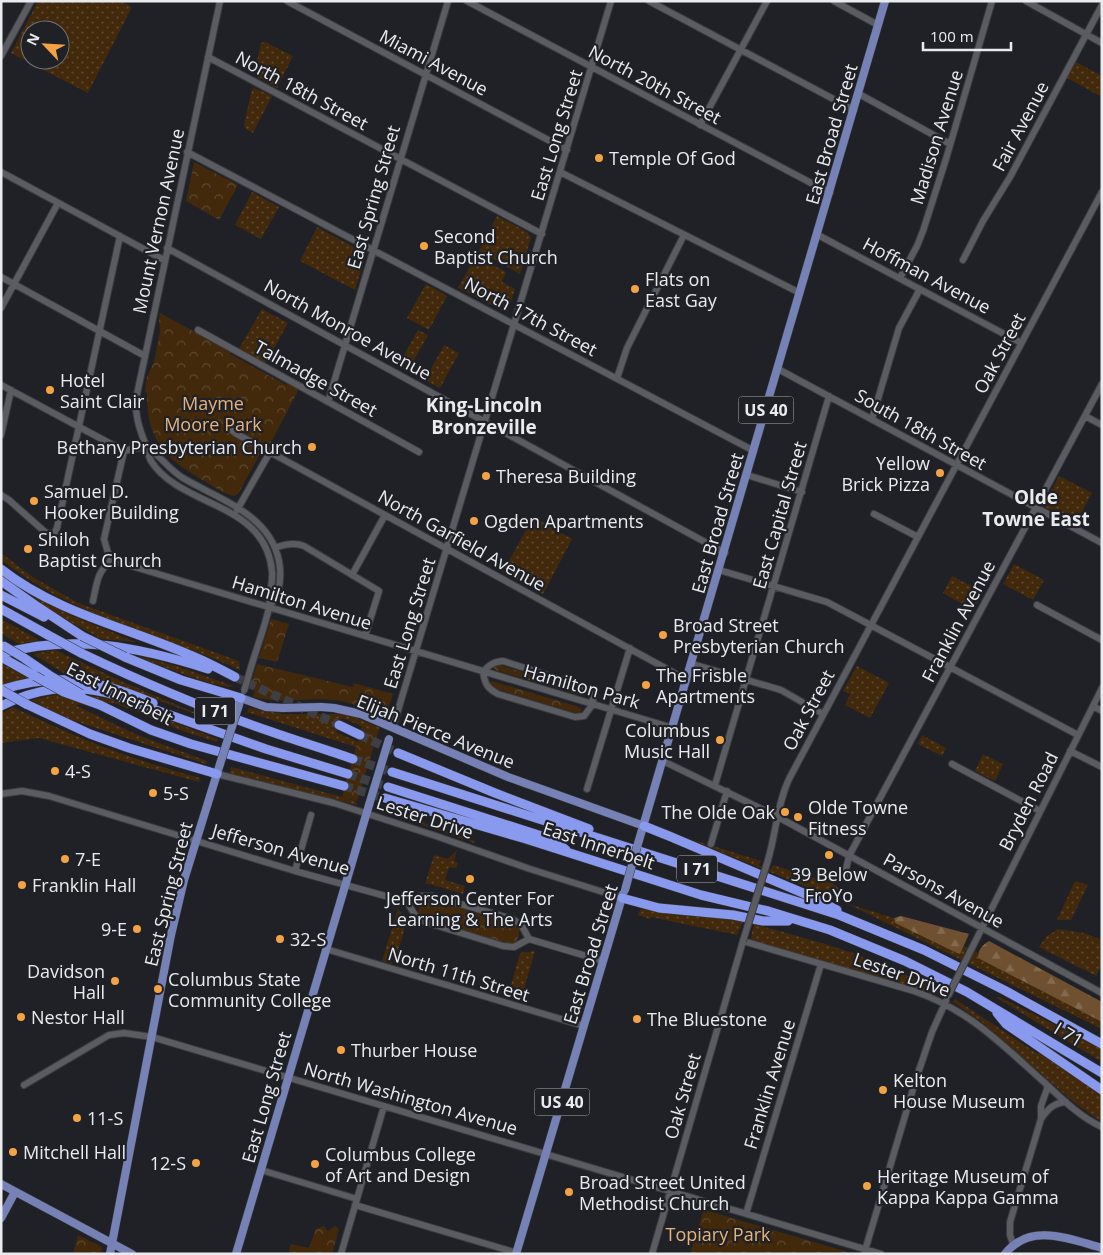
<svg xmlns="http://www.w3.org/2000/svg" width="1103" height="1255" viewBox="0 0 1103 1255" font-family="'Open Sans',sans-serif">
<defs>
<pattern id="grass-dots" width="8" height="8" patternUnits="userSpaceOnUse" patternTransform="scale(1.25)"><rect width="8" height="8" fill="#42290b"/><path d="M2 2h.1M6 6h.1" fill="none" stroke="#5d482f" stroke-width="1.8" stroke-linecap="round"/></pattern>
<pattern id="forest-firs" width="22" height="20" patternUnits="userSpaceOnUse" patternTransform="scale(1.25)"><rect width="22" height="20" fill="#6f5131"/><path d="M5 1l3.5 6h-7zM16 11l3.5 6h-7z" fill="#846a4f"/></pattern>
<pattern id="park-crowns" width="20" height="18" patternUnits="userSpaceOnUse" patternTransform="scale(1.25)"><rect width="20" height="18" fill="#42290b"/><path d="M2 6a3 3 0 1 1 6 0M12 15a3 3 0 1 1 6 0" fill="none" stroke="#5d482f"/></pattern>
</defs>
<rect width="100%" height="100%" fill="#202126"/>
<path fill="url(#grass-dots)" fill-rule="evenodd" d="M38 1H121L132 7 88 93 11 53ZM30 30H60V60H30Z
M265 42 293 56 277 88 254 75 261 43Z
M1076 62 1102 76V93L1100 96 1067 78Z
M254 88 272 96 253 133 246 129 244 125 252 89Z
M252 192 279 207 261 239 235 225Z
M497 216 527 232 531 238 520 274 479 251Z
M317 227 366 254 355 290 300 261Z
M476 256 506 272 502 282 515 289 507 313 458 288Z
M426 284 447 296 429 330 407 318Z
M262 309 288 323 265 364 239 349Z
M418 330 428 335 408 371 398 366Z
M444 345 459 353 440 388 425 380Z
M1059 476 1092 493 1076 523 1043 506Z
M533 517 572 539 543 594 503 572Z
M1 553 31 576 78 603 239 661 240 670C186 645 129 630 76 605 49 593 25 578 1 560Z
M1014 564 1044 580 1033 600 1003 584Z
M952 576 983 592 973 610 943 593Z
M27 593 70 615 136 642 101 639 58 615Z
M1 619 39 640 19 644 1 633Z
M55 650 123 682 217 722 114 684 97 679 67 675 33 654Z
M139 656 180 667 233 686C222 691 154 663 139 657Z
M1 663 30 679 4 685 1 683Z
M857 666 889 683 870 718 845 705 850 694 843 691Z
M59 694 88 695 114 700 218 739 217 742 183 731 115 703 75 705 135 734 207 761 206 764 60 716 31 700Z
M13 707C54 727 95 745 137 759 158 766 179 772 200 778L199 782 39 738 1 743V714Z
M249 708 283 714H339L354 717 380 728 378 733 342 718 336 732 358 742 356 747 247 712Z
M922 735 946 748 942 756 918 744Z
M983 754 1003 764 995 781 975 771Z
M231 767 342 797 355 801 357 804V805L230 773Z
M381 808 475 841 474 843 420 824 380 812Z
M687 838 761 861 759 866 771 869 773 865 834 884 838 888 837 896 841 901Z
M457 850 454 861 458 863 456 868 449 867 445 880 465 886 463 894 430 884H425L434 855 448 859Z
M1075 881 1088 885 1071 920H1057Z
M848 904 894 918 895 923 960 953 964 946 978 953 979 958 1102 1022V1029Z
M641 908 678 914 743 921 737 935 651 917 650 919 638 915Z
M398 909C411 921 402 935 398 951L395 950 391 964 382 961Z
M754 924C786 933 818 941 850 952 881 963 911 977 941 991L939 995 935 993 934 995 752 940 751 937Z
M1058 929 1084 933 1102 940V965L1096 976 1039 947 1047 936Z
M535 951 521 999 508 996 520 953Z
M1000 997 1102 1049V1062L997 998Z
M955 999 1038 1054 1039 1052 1102 1096V1122L1076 1104 982 1022 953 1002Z"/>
<path fill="url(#forest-firs)" d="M901 916 969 934 960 954 957 953 895 923 894 918Z
M989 941 1102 1002V1022L978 958C978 950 982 945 989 941Z"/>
<path fill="url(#park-crowns)" d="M194 162 238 185 219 220 186 201Z
M160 313 231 352 230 354 286 385 287 383 299 389 270 444 266 443 238 494 234 496C224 494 214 487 206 482 167 460 146 441 147 393L145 392 147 377 154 362 160 331 159 319Z
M271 619 289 624 277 662 259 658Z
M257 664 353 687 354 683 393 694 388 710 385 709 383 715C368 710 351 702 335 700 306 697 283 704 253 697L255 689 250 687Z
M495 664 583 689 586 691 587 694 583 696 495 670 493 667Z
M492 681 579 707 582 710 580 712 576 713 493 688 488 684Z
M362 726 378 733 357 801 342 797Z
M428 897 515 924 519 928C520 937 517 942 509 945L423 919 419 915C417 907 421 900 428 897Z
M704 1209 705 1210 851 1253 690 1254Z
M324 1226 328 1231 335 1226 339 1229 332 1254H288L291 1244 309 1248 316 1229Z
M78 1235 102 1247 101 1254H73Z"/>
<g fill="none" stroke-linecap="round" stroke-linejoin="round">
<path stroke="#3e3f44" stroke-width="9" stroke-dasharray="9 4.5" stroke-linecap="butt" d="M235 677 339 725
M360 735 398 753
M353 759 392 772
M348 774 388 787
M344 786 385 798"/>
<defs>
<path id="minor" d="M220 1 136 399C135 415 139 428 145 443 147 449 148 455 151 461 181 508 265 501 272 571 273 579 271 586 270 593 269 598 270 604 269 608 264 630 255 652 249 674
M287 1 567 150
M467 1 830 193
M649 1 854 110
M834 1 878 25
M1026 1 1102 43
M1 56 31 1
M208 57 542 234
M859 94 950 144
M700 125 767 1
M187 152 754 451
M1 172 164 260
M560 172 800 293
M818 235 1021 343
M167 248 725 553
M963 260 983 221 1010 177 1102 5
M1 277 145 356
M900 278 917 246 923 231 946 159 992 1
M1 308 58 203
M198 330 419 452
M778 369 1102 543
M617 378 627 348 684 235
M1 385 124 451 146 446
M328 402 448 1
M1085 416 1102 425
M872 419 899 328 920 289
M231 421 230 429 235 433 687 680
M1 435 11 390
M146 446C160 455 168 469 183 478 222 501 275 516 280 568 281 583 279 595 269 607
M124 451 104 539 108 553 118 562 673 728
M747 475 802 492
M1 495 9 500 45 532 51 534 55 532 57 528 120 236
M237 510 270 452
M874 514 918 537
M275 548C285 544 294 542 304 546L379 591 365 636
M719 570 827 602 1078 735
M352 575 385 515
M93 601C97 582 97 572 113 558
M1037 605 1102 640
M692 664 781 690 823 714
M483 672C485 684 487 688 498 694L575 717 584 716 593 704
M483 672C489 665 493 662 503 661L582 686C591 691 594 694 593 704
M1093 706 1102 711
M393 727 611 1
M1070 751 1102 767
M663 761 778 817 1102 993
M952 764 1040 811
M217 774 334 803 436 836 530 869 622 898
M715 785 829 396
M587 789 630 648
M1 794 22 791 49 796 295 871 407 902 421 896H433L512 919 521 924 529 939 603 961
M711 844 727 791
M768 860C776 833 777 805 789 779L1102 192
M295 871 311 815
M845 874 849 856 1102 384
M407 902 415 915 422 921 503 946 514 947 529 939
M973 946 1102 688
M326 949 584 1026
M24 1085 109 1035 124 1033 152 1037 881 1254
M1041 1119C1048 1109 1053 1103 1066 1102
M261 1170 357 1199
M355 1205 517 1253
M746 1214 821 964
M1013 1244 1010 1235V1222L1041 1119V1106L1048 1086
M341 1254 384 1106
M652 1254 743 941 914 991C971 1011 1001 1044 1045 1083 1062 1099 1080 1117 1102 1127
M864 1254 916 1079 932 1032 946 1001"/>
<path id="major" d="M321 707 334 708 361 714 508 777 644 826
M238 708 241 698 266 707 283 708
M637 847 885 1
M1 1184 132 1254
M1 1218 15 1192
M110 1254 171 935 184 880 220 764
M236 1254 369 805
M516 1254 623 894
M1005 1254C1030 1222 1069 1239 1102 1248"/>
<path id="highway" d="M1 569C57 613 126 627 190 655 205 661 220 669 235 677
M1 581 35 605 82 636
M1 595 44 617
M1 609 48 635
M81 653C142 682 205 709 269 731 297 741 325 749 353 759
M1 654C73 633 139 647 208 669
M1 657 35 676
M125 657 181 680 241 698
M24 658 49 675
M1 690C60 671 98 680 153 703
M26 704 90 734 129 748 217 774
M100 705 151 730 191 744 344 786
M1 706C37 688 69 684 108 693L266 749 348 774
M339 725 360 735
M398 753 495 793 589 829
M392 772 839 915 924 950 1004 990 1102 1044
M388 787 554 840 566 850
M385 798 526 839 701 895 768 911 830 930 905 961 967 992 1102 1073
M644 826 669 836 810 896 837 910
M622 898 659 908 733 915 763 921H788
M997 1013 1006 1024 1102 1090"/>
</defs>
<use href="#minor" stroke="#3b3c40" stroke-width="8"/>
<use href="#major" stroke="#3b3c40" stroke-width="9"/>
<use href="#highway" stroke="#3b3c40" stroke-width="10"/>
<use href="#minor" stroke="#5a5c61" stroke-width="6"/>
<use href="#major" stroke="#7681b6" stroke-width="8"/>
<use href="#highway" stroke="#8999ee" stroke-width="9"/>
<defs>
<path id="minor-bridge" d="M244 691 249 674
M743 941 768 860
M948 996 973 946"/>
<path id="major-bridge" d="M283 708 321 707
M220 764 238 708
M369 805 389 739
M625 890 637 847"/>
<path id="highway-bridge" d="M48 635 81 653
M82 636 125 657
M4 646 24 658
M49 675 81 694
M35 676 64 692 100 705
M1 690 26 704"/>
</defs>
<use href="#minor-bridge" stroke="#3b3c40" stroke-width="8" stroke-linecap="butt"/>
<use href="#major-bridge" stroke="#3b3c40" stroke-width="9" stroke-linecap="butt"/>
<use href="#highway-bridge" stroke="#3b3c40" stroke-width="10" stroke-linecap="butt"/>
<use href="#minor-bridge" stroke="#5a5c61" stroke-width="6"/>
<use href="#major-bridge" stroke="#7681b6" stroke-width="8"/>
<use href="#highway-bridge" stroke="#8999ee" stroke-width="9"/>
</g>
<g fill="#f4a344" stroke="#202126" stroke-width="2">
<circle cx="599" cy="158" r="5"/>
<circle cx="424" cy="246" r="5"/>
<circle cx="635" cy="289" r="5"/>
<circle cx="50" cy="390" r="5"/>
<circle cx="312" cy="447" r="5"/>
<circle cx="940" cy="473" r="5"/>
<circle cx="486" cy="476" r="5"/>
<circle cx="34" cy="501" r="5"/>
<circle cx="474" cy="521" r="5"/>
<circle cx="28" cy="549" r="5"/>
<circle cx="663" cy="635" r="5"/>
<circle cx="646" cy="685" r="5"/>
<circle cx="720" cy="740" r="5"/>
<circle cx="55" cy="771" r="5"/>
<circle cx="153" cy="793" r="5"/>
<circle cx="785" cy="812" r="5"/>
<circle cx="798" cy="817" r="5"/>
<circle cx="829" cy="855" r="5"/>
<circle cx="65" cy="859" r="5"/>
<circle cx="470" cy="879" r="5"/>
<circle cx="22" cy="885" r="5"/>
<circle cx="137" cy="929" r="5"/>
<circle cx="280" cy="939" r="5"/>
<circle cx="115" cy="981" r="5"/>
<circle cx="158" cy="989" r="5"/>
<circle cx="21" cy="1017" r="5"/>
<circle cx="637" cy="1019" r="5"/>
<circle cx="341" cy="1050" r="5"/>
<circle cx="883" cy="1090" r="5"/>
<circle cx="77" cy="1118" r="5"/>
<circle cx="13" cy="1152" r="5"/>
<circle cx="196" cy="1163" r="5"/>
<circle cx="315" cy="1164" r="5"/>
<circle cx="867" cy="1186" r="5"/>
<circle cx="569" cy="1192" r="5"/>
</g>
<g text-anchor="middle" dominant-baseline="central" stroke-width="4.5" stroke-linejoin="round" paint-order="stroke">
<g fill="#202126" stroke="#adaeb2" stroke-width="1">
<rect x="738.5" y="396.5" width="55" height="27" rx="4"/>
<rect x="195" y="697.5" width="40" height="27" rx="4"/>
<rect x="677" y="855.5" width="40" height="27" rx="4"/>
<rect x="534.5" y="1088.5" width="55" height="27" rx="4"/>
</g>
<g font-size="16" font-weight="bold" fill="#eaebee">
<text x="766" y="410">US 40</text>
<text x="215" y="711">I 71</text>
<text x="697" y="869">I 71</text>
<text x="562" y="1102">US 40</text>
</g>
<g font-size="18" fill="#eaebee" stroke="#202126">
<text transform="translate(434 62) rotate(28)">Miami Avenue</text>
<text transform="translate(655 84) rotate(28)">North 20th Street</text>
<text transform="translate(302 90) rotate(28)">North 18th Street</text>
<text transform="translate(1020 126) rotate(-62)">Fair Avenue</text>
<text transform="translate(831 134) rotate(-74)">East Broad Street</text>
<text transform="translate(556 135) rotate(-73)">East Long Street</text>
<text transform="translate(936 137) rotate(-73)">Madison Avenue</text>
<text transform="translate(373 197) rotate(-74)">East Spring Street</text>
<text transform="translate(158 221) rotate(-78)">Mount Vernon Avenue</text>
<text transform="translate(927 275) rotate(28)">Hoffman Avenue</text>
<text transform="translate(531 316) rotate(28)">North 17th Street</text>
<text transform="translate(348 329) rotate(29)">North Monroe Avenue</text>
<text transform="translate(999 353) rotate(-62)">Oak Street</text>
<text transform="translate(316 378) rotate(29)">Talmadge Street</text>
<text transform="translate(921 429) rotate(29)">South 18th Street</text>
<text transform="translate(779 515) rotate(-74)">East Capital Street</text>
<text transform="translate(717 523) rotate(-74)">East Broad Street</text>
<text transform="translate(462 540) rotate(29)">North Garfield Avenue</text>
<text transform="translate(302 602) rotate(17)">Hamilton Avenue</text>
<text transform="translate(958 621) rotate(-62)">Franklin Avenue</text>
<text transform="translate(409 623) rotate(-73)">East Long Street</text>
<text transform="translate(582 686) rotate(16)">Hamilton Park</text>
<text transform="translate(120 693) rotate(27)">East Innerbelt</text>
<text transform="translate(808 710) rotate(-62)">Oak Street</text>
<text transform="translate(436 731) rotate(22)">Elijah Pierce Avenue</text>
<text transform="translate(1028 801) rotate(-63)">Bryden Road</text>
<text transform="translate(425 817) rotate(18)">Lester Drive</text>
<text transform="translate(599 845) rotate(18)">East Innerbelt</text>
<text transform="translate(281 849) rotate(16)">Jefferson Avenue</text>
<text transform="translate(944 890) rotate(29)">Parsons Avenue</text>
<text transform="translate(168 894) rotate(-76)">East Spring Street</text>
<text transform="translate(590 954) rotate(-73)">East Broad Street</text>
<text transform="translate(459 974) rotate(17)">North 11th Street</text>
<text transform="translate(902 974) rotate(19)">Lester Drive</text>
<text transform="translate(1069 1034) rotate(31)">I 71</text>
<text transform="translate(769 1084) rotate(-73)">Franklin Avenue</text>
<text transform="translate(682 1096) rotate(-74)">Oak Street</text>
<text transform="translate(266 1097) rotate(-74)">East Long Street</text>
<text transform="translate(411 1098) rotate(16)">North Washington Avenue</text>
</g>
<g font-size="18" fill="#eaebee" stroke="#202126" text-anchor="start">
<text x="609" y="158">Temple Of God</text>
<text x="434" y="236">Second<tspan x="434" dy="21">Baptist Church</tspan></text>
<text x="645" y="279">Flats on<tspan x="645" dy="21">East Gay</tspan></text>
<text x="60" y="380">Hotel<tspan x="60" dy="21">Saint Clair</tspan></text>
<text x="302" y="447" text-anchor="end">Bethany Presbyterian Church</text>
<text x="930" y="463" text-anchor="end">Yellow<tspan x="930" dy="21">Brick Pizza</tspan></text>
<text x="496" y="476">Theresa Building</text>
<text x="44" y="491">Samuel D.<tspan x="44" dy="21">Hooker Building</tspan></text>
<text x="484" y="521">Ogden Apartments</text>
<text x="38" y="539">Shiloh<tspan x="38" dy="21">Baptist Church</tspan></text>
<text x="673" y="625">Broad Street<tspan x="673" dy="21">Presbyterian Church</tspan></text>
<text x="656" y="675">The Frisble<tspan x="656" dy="21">Apartments</tspan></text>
<text x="710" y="730" text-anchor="end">Columbus<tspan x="710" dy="21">Music Hall</tspan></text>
<text x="65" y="771">4-S</text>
<text x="163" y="793">5-S</text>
<text x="808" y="807">Olde Towne<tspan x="808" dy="21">Fitness</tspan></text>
<text x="775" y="812" text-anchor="end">The Olde Oak</text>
<text x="75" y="859">7-E</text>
<text x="829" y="874" text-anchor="middle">39 Below<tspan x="829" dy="21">FroYo</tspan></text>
<text x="32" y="885">Franklin Hall</text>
<text x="470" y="898" text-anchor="middle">Jefferson Center For<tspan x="470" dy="21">Learning &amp; The Arts</tspan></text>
<text x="127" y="929" text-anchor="end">9-E</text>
<text x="290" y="939">32-S</text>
<text x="105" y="971" text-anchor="end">Davidson<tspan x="105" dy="21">Hall</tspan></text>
<text x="168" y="979">Columbus State<tspan x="168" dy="21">Community College</tspan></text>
<text x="31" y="1017">Nestor Hall</text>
<text x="647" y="1019">The Bluestone</text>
<text x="351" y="1050">Thurber House</text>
<text x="893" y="1080">Kelton<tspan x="893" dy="21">House Museum</tspan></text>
<text x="87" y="1118">11-S</text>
<text x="23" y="1152">Mitchell Hall</text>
<text x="325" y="1154">Columbus College<tspan x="325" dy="21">of Art and Design</tspan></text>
<text x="186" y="1163" text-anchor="end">12-S</text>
<text x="877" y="1176">Heritage Museum of<tspan x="877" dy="21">Kappa Kappa Gamma</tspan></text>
<text x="579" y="1182">Broad Street United<tspan x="579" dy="21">Methodist Church</tspan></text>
</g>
<g font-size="18" fill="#e6b37e" stroke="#202126">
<text x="213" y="403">Mayme<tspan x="213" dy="21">Moore Park</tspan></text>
<text x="718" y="1234">Topiary Park</text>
</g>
<g font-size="19" font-weight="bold" fill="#eaebee" stroke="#202126">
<text x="484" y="405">King-Lincoln<tspan x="484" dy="22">Bronzeville</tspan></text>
<text x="1036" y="497">Olde<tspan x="1036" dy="22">Towne East</tspan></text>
</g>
</g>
<rect width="1103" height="1255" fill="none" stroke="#eaebee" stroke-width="5"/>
<g transform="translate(45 45) rotate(295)"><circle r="24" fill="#202126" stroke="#717276"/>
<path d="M0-4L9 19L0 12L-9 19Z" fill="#f4a344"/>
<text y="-8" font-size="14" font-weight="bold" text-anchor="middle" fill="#eaebee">N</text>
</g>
<path d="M923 42v8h88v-8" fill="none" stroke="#eaebee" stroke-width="2.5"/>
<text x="930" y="42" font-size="15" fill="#eaebee" stroke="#202126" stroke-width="4" paint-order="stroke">100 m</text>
</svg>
